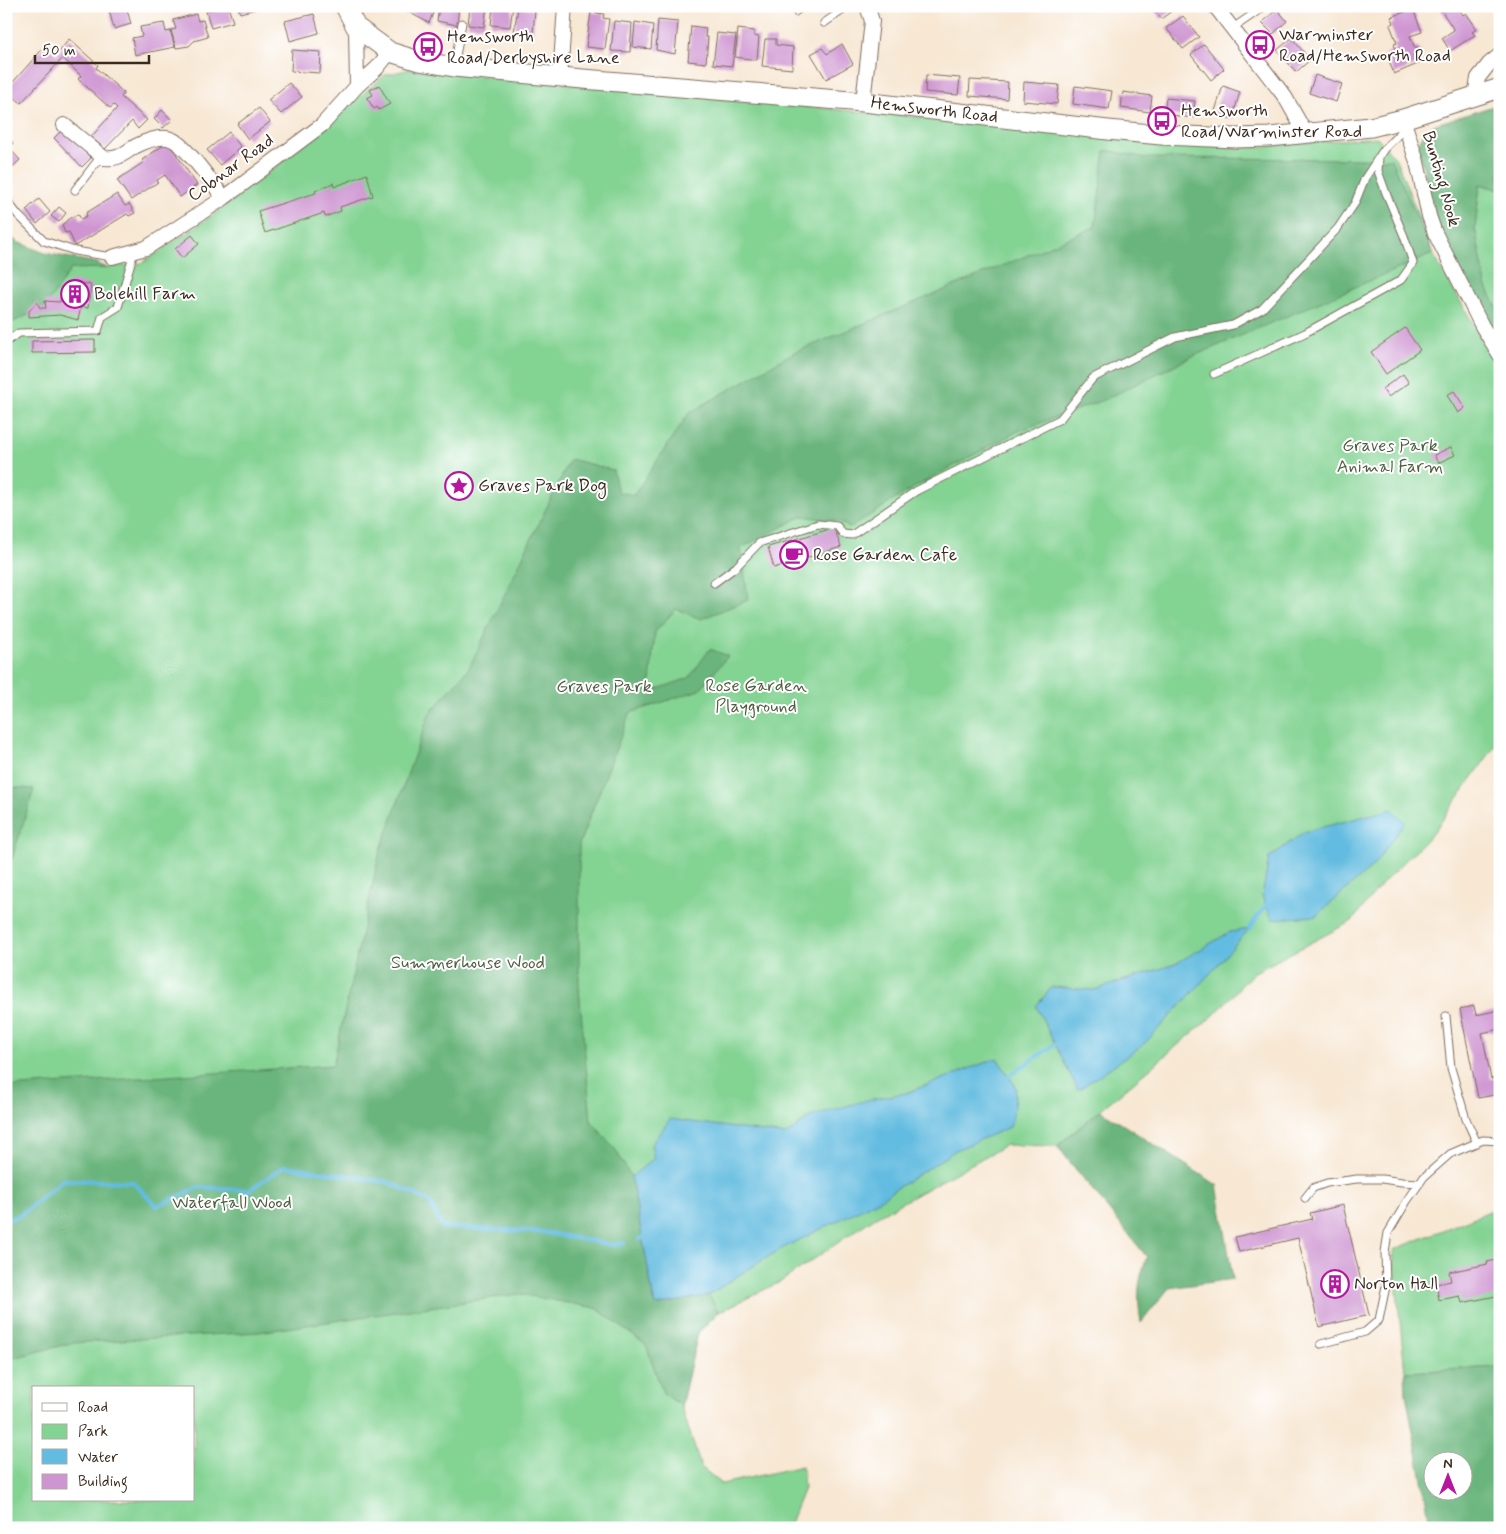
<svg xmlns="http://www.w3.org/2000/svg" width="1506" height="1534" viewBox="0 0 1506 1534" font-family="Mynerve,sans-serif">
<rect width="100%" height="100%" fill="#fff"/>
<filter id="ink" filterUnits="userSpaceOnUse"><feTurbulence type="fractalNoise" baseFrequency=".02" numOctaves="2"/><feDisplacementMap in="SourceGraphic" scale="10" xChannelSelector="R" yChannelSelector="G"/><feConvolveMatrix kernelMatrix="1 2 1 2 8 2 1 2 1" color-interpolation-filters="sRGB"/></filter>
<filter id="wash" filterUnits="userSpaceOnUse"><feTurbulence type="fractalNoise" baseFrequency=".0096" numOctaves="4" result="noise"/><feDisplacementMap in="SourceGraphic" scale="20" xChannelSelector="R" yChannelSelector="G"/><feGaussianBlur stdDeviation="1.12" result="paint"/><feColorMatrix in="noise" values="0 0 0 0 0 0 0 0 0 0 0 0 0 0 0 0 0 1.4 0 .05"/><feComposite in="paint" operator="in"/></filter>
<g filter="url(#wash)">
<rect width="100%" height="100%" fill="#f7e7d3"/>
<path fill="#83d393" stroke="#5f7e58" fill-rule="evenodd" d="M410 69 1242 148 1377 137 1396 159 1434 256 1500 370V739L1433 833 1383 883 1352 921 1253 973 1214 1015 1057 1146 1006 1145 874 1218 782 1281 719 1312 698 1333 681 1406 701 1467 722 1484 802 1466 804 1488 788 1528H6V270L107 268 142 263 210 217 285 160 385 75ZM34 1388H194V1500H34Z
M1480 184 1500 190V314L1486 285 1475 228Z
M1500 1207V1367L1405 1372 1393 1250Z"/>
<path fill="#6ab57d" stroke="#52704e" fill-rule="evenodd" d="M1500 104V190L1480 184 1475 228 1486 285 1500 314V340L1486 318 1440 234 1418 147 1423 132 1436 124Z
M1105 150 1147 158 1391 159 1433 254 1191 357 1106 399 1016 432 913 488 850 528 838 521 803 516 741 548 748 600 701 619 676 609 655 632 649 692 689 678 710 649 728 656 699 690 630 713 579 844V988L591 1121 615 1149 631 1177 655 1306 709 1295 719 1312 698 1333 681 1406 663 1393 646 1345 596 1308 519 1294 259 1332 71 1343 6 1360V1087L333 1065 379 855 429 714 469 668 570 459 613 470 618 492 634 495 689 413 791 354 1095 227Z
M6 231 17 242 45 253 97 263 107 268 71 269 45 307 9 324 6 326Z
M6 787 34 789 6 877Z
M1100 1110 1217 1185 1233 1279 1169 1288 1141 1323C1137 1294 1137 1284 1147 1257L1057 1146Z
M1500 1367V1528H1431L1406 1394 1405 1372ZM1434 1462H1464V1492H1434Z"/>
<path fill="#62bbe0" stroke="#4e727f" d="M1392 809 1405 822 1372 867 1316 916 1272 919 1262 896 1269 858 1304 832Z
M1249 929 1207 977 1143 1045 1078 1090 1036 1006 1052 987 1094 990 1175 964 1230 932Z
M997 1058 1016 1087 1013 1116 1010 1127 956 1150 879 1200 783 1248 748 1269 709 1295 655 1306 631 1177 654 1158 651 1145 670 1119 786 1135 812 1116 867 1100 906 1093Z"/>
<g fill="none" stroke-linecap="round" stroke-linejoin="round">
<path stroke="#62bbe0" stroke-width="4.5" d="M1249 929 1266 905
M1009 1076 1055 1044
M6 1220 19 1216 63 1180 133 1182 157 1206 199 1187 249 1190 285 1166 388 1182 429 1201 442 1227 542 1232 613 1245 624 1243
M639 1239 643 1238"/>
</g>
<g id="blocks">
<path fill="#ce95d1" d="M108 6H126L131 24 114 29Z
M223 6H228L233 22 211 28 206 11Z
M238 6H263V7L240 13Z
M397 6H430L435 8 429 23Z
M439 6H459L457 25 437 21Z
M470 6H487L484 27 468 25Z
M493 6H513L510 27 491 25Z
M788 6H810L795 17Z
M1151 6H1176L1177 7 1161 19Z
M1446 6H1457L1463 15 1466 13 1477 29 1472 32 1475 35 1450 51 1442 38 1454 30 1441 10Z
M518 7 535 10 533 34 514 32Z
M1277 9 1287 21 1273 34 1262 23Z
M1413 9 1422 32 1410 36 1415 48 1418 47 1422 56 1418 58 1420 63 1394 74 1386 53 1396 50 1394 44 1397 43 1390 25 1394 23 1391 17Z
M591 12 604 14 603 18 609 19 605 49 586 47Z
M196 14 198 21 203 20 208 37 194 41 189 46 176 48 171 30 176 29 173 20Z
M314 14 319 33 290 41 285 21Z
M1183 16 1199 37 1183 49 1166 28Z
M658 20 678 22 675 54 656 50Z
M614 21 632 23 630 52 611 51Z
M635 22 653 25 651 49 633 47Z
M164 23 166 32 170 31 175 47 135 55 132 38 142 36 140 27Z
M691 26 706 28 705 37H708L706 63 688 61Z
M738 29 754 31V36L759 37 757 60 735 57Z
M717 33 736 35 732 66 713 64Z
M1292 38 1310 60 1296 72 1277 50Z
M69 39 98 65 96 68 124 93 121 97 147 120 138 129 132 121 105 149 91 137 117 108 114 105 110 108 78 79 81 76 63 58 21 103 6 90 46 45 57 55Z
M765 39H776V45L793 47 792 69 762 66Z
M842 44 853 64 826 79 811 54 822 48 827 54Z
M1204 44 1224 69 1211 80 1191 55Z
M292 50 321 52 320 73 291 71Z
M926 75 960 78 958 95 925 92Z
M1315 75 1342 84 1336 102 1309 93Z
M970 80 1008 82 1007 99 969 96Z
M1024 82 1059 85 1057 104 1023 101Z
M289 83 302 97 281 114 268 100Z
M379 85 390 104 379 110 377 107 374 109 367 98 373 95 370 90Z
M1075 86 1112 91 1109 109 1073 104Z
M1223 86 1240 92 1232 119 1214 114Z
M1123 92 1152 96 1150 112 1121 108Z
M1166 98 1195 101 1193 118 1164 114Z
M259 108 270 122 248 139 237 124Z
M162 110 172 120 163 128 154 119Z
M63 129 91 158 82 167 54 138Z
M229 132 241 147 220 165 207 150Z
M6 136 13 143 9 148 20 160 6 173Z
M168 142 197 185 180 197 165 175 157 180 158 182 131 200 117 180 144 162 142 160Z
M367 174 373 196 340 207 341 211 325 217 324 213 265 233 258 211 316 193 315 191 333 183 334 187Z
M117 194 125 206 129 204 135 213 129 216 127 214 75 246 69 232 65 233 62 225 70 218 78 214 81 219 87 216 86 213Z
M39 199 50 212 37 224 26 210Z
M59 207 66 213 59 222 51 216Z
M192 235 199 244 182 258 175 249Z
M71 281 91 285 88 308 81 307 78 320 60 315 29 317V311L37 302 40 308H46L45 301 60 302 62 287H69Z
M1405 328 1420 350 1386 374 1371 352Z
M95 340V352L32 353V341Z
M1403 374 1409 383 1388 397 1382 389Z
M1454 391 1465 408 1458 413 1447 395Z
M1451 447 1455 455 1438 463 1434 455Z
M834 528 841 547 774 568 768 547Z
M1474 1006 1476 1015 1500 1010V1029L1482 1033 1491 1079 1500 1077V1094L1478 1098 1460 1009Z
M1343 1205 1369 1315 1319 1327 1298 1238 1239 1252 1235 1237 1312 1219 1310 1213Z
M1500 1259V1299H1497L1496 1296 1462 1303 1460 1296 1439 1300 1436 1284 1451 1281 1449 1272 1488 1264 1487 1262Z"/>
</g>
</g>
<g filter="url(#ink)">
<use href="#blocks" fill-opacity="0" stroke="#7d6c5d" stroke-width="1"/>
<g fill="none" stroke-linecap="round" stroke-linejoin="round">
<defs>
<path id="lane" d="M824 23 849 6
M1233 28 1265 6
M454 67 462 23
M75 190 101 156
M6 199 18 215 44 241 75 251 112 257
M6 342 19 333 98 331 102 317 118 307 134 252
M1214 374 1305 333 1401 280 1413 263 1404 236 1386 193 1378 171 1379 157
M714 583 736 567 759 543 818 524 837 526 843 534 852 535 916 491 1060 419 1093 378 1175 337 1233 325 1262 309 1338 228 1355 203 1365 178 1384 149 1406 127
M1446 1016 1451 1068 1466 1119 1477 1143
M1305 1198 1313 1188 1327 1183 1357 1179H1382L1402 1182 1420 1183
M1321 1344 1365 1332 1379 1320 1386 1286 1385 1252 1388 1233 1407 1201 1424 1177 1450 1154 1483 1140 1500 1141"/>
<path id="street" d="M1215 6 1285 97 1306 134
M560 77 565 6
M357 86 377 68 390 52
M1475 96 1478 78 1489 64 1500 55
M863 102 872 21 867 6
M1403 119 1417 162 1429 216 1435 233 1482 326 1500 355
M64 125 104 158C119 160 124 153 136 146 146 141 162 134 173 140 187 147 213 184 224 198
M112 257 146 248 224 198 322 125 357 86 356 27"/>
<g id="secondary">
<path id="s1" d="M345 6 356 27 390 52 419 61 454 67 583 79 863 102 1108 130 1161 135 1236 138 1269 137 1371 127 1403 119 1500 88"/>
</g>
</defs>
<use href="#lane" stroke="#7d6c5d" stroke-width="9"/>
<use href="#street" stroke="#7d6c5d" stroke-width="16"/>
<use href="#secondary" stroke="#7d6c5d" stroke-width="21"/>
<use href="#lane" stroke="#fff" stroke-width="7"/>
<use href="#street" stroke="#fff" stroke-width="14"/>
<use href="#secondary" stroke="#fff" stroke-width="19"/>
</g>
</g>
<defs>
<symbol id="bus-ring" viewBox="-11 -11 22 22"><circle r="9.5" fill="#fff" stroke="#b5179e" stroke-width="1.5"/><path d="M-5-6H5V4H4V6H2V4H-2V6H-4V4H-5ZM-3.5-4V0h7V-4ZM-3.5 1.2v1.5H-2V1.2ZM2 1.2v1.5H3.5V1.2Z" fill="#b5179e"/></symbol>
<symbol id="building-ring" viewBox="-11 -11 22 22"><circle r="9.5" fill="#fff" stroke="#b5179e" stroke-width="1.5"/><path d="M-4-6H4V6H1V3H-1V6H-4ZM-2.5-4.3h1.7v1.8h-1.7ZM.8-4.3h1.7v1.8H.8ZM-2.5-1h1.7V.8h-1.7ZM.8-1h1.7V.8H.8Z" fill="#b5179e"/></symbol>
<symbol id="sight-ring" viewBox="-11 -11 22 22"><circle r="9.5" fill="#fff" stroke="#b5179e" stroke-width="1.5"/><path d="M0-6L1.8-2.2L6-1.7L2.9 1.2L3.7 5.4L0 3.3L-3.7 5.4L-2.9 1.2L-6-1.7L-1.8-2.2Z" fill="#b5179e"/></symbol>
<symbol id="cafe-ring" viewBox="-11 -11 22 22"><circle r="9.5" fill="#fff" stroke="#b5179e" stroke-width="1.5"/><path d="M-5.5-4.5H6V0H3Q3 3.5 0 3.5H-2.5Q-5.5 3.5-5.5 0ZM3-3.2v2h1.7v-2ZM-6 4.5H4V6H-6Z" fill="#b5179e"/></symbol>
</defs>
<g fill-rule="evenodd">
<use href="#bus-ring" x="1244" y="29" width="32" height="32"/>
<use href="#bus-ring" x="412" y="31" width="32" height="32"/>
<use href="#bus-ring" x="1146" y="105" width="32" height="32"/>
<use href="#building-ring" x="59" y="278" width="32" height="32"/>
<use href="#sight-ring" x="443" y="470" width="32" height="32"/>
<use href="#cafe-ring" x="778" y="539" width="32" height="32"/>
<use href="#building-ring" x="1319" y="1268" width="32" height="32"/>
</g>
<g text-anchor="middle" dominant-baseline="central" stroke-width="4" stroke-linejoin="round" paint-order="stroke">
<g font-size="18" fill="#3b2a1e" stroke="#fff" text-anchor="start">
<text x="1279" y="35">Warminster<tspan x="1279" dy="21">Road/Hemsworth Road</tspan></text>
<text x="447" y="37">Hemsworth<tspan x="447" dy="21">Road/Derbyshire Lane</tspan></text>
<text x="1181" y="111">Hemsworth<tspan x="1181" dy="21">Road/Warminster Road</tspan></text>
<text x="94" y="294">Bolehill Farm</text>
<text x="478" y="486">Graves Park Dog</text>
<text x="813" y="555">Rose Garden Cafe</text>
<text x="1354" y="1284">Norton Hall</text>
</g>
<g font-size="18" fill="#3b2a1e" stroke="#fff">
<text stroke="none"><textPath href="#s1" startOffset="614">Hemsworth Road</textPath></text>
<text transform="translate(231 168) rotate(-36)">Cobnar Road</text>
<text transform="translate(1441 179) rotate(74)">Bunting Nook</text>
</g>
<g font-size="18" fill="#515d41" stroke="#fff">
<text x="1390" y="446">Graves Park<tspan x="1390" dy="21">Animal Farm</tspan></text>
<text x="756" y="686">Rose Garden<tspan x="756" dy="21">Playground</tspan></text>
<text x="604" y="687">Graves Park</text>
<text x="468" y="963">Summerhouse Wood</text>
<text x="232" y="1203">Waterfall Wood</text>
</g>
</g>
<rect width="1506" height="1534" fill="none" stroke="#fff" stroke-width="25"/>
<rect x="32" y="1386" width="162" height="115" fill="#ffffff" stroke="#b1aaa5"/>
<rect x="42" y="1403" width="25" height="8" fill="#ffffff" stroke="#b1aaa5"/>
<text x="78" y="1412" font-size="15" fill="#3b2a1e">Road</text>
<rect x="42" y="1424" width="25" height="15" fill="#83d393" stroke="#b1aaa5"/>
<text x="78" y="1436" font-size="15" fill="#3b2a1e">Park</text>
<rect x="42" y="1449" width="25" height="15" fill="#62bbe0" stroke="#b1aaa5"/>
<text x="78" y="1462" font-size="15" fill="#3b2a1e">Water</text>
<rect x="42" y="1474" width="25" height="15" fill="#ce95d1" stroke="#b1aaa5"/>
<text x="78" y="1486" font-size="15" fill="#3b2a1e">Building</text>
<g transform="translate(1448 1476)"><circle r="24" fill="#ffffff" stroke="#b1aaa5"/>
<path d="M0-4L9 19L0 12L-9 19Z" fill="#b5179e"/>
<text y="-8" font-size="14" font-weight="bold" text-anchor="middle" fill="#3b2a1e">N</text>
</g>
<path d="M35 55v8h114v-8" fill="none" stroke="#3b2a1e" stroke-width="2.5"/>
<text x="42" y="55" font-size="15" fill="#3b2a1e" stroke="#ffffff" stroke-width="4" paint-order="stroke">50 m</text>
</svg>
